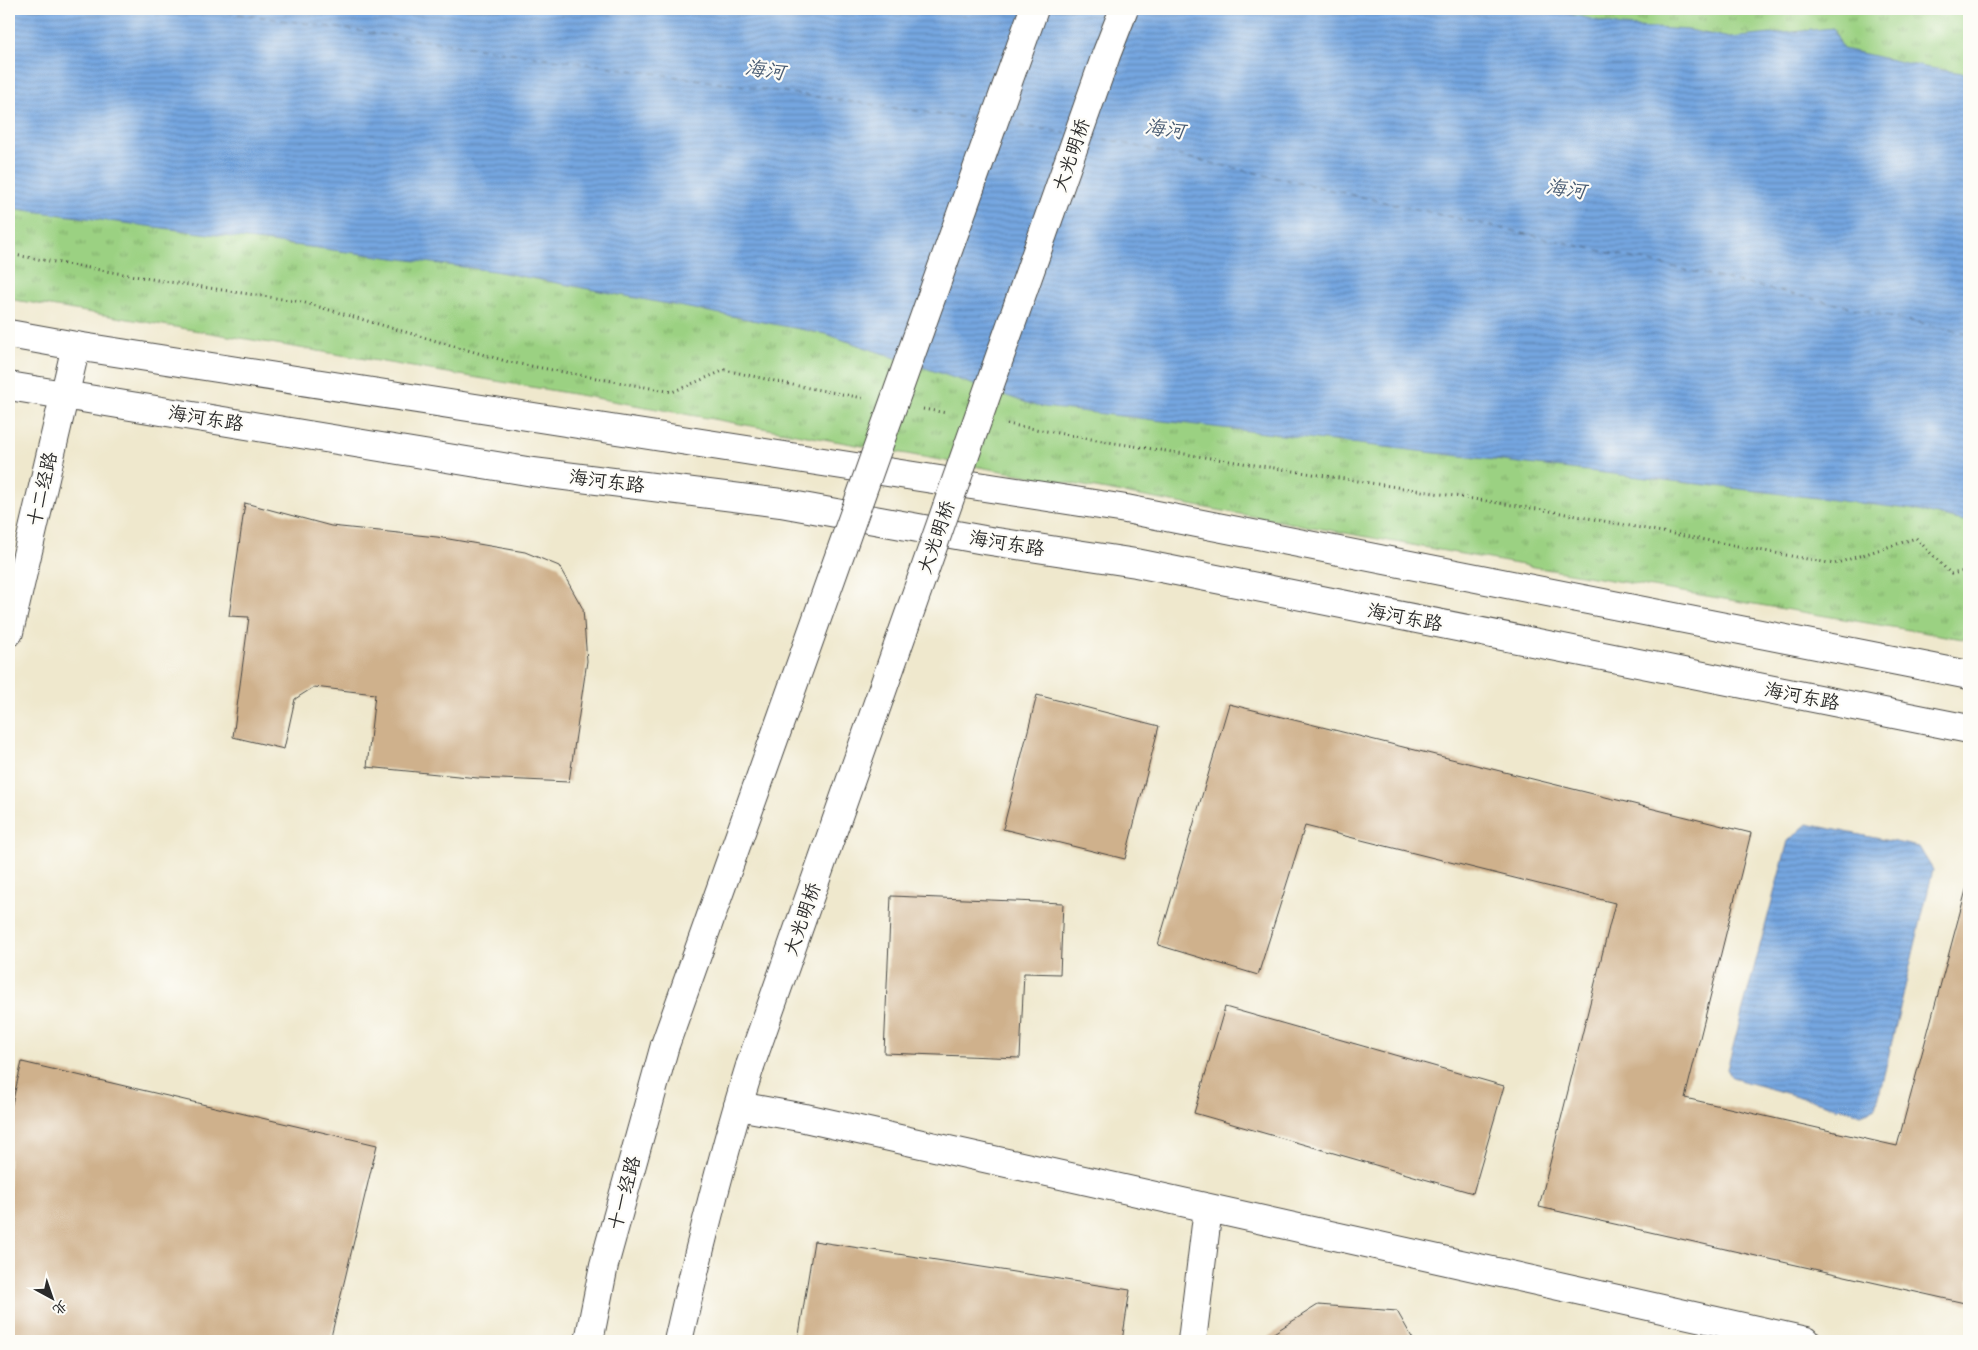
<svg xmlns="http://www.w3.org/2000/svg" width="1978" height="1350" viewBox="0 0 1978 1350" font-family="Sriracha,'LXGW WenKai TC',sans-serif">
<defs>
<pattern id="park-tufts" width="24" height="20" patternUnits="userSpaceOnUse" patternTransform="scale(1.25)"><rect width="24" height="20" fill="#9bd182"/><path d="M3 7l-1-3M5 7V3M7 7l1-3M15 17l-1-3M17 17v-4M19 17l1-3" fill="none" stroke="#7faa6b"/></pattern>
<pattern id="water-rules" width="6" height="5" patternUnits="userSpaceOnUse" patternTransform="scale(1.25)"><rect width="6" height="5" fill="#75a6e0"/><path d="M0 2.5h6" fill="none" stroke="#6087b6"/></pattern>
</defs>
<rect width="100%" height="100%" fill="#fdfcf7"/>
<filter id="ink" filterUnits="userSpaceOnUse"><feTurbulence type="fractalNoise" baseFrequency=".02" numOctaves="2"/><feDisplacementMap in="SourceGraphic" scale="10" xChannelSelector="R" yChannelSelector="G"/><feConvolveMatrix kernelMatrix="1 2 1 2 8 2 1 2 1" color-interpolation-filters="sRGB"/></filter>
<filter id="wash" filterUnits="userSpaceOnUse"><feTurbulence type="fractalNoise" baseFrequency=".0096" numOctaves="4" result="noise"/><feDisplacementMap in="SourceGraphic" scale="20" xChannelSelector="R" yChannelSelector="G"/><feGaussianBlur stdDeviation="1.12" result="paint"/><feColorMatrix in="noise" values="0 0 0 0 0 0 0 0 0 0 0 0 0 0 0 0 0 1.4 0 .05"/><feComposite in="paint" operator="in"/></filter>
<g filter="url(#wash)">
<rect width="100%" height="100%" fill="#efe8cd"/>
<path fill="url(#park-tufts)" stroke="#637e56" d="M9 9H1969V640L1545 569 585 396 9 299Z"/>
<path fill="url(#water-rules)" stroke="#506886" d="M9 9H1549L1621 26 1688 30 1730 38 1833 28 1843 49 1924 67 1969 74V522L1910 509 1036 406 826 334 494 271 9 208Z
M1807 824 1919 847 1933 870 1876 1108 1861 1114 1732 1078 1727 1069 1788 841Z"/>
<g fill="none" stroke-linecap="round" stroke-linejoin="round">
<path stroke="#495c73" stroke-width="1" stroke-dasharray="6 5" stroke-linecap="butt" d="M205 9 979 120
M1008 124 1066 133
M1092 136 1969 334"/>
</g>
<g id="blocks">
<path fill="#cfb18c" d="M245 503 331 526 437 537 525 552 559 566 583 609 587 661 569 782 478 778 367 767 375 694 314 687 295 699 284 749 233 737 249 617 229 616Z
M1037 695 1159 726 1125 859 1003 829Z
M1229 704 1751 833 1685 1098 1897 1146 1969 879V1304L1539 1207 1615 903 1305 826 1258 975 1158 945Z
M891 896 1063 903 1060 974 1024 973 1020 1058 884 1053Z
M1225 1007 1504 1086 1473 1193 1194 1113Z
M22 1062 377 1145 330 1341H9V1116Z
M814 1241 1130 1290 1122 1341H798Z
M1318 1305 1397 1311 1414 1341H1261Z"/>
</g>
</g>
<g filter="url(#ink)">
<use href="#blocks" fill-opacity="0" stroke="#484743" stroke-width="1"/>
<g fill="none" stroke-linecap="round" stroke-linejoin="round">
<defs>
<path id="minor" d="M9 632 76 346
M738 1106 805 1118 1806 1341
M1192 1341 1208 1208"/>
<path id="secondary" d="M9 334 76 346 1126 509 1969 675
M9 386 533 472 781 503 984 540 1136 563 1969 729"/>
<path id="primary" d="M589 1341 604 1265 665 1045
M678 1341C699 1249 722 1156 750 1066"/>
</defs>
<use href="#minor" stroke="#484743" stroke-width="30"/>
<use href="#secondary" stroke="#484743" stroke-width="30"/>
<use href="#primary" stroke="#484743" stroke-width="30"/>
<path stroke="#484743" stroke-width="3" stroke-dasharray="1 4" stroke-linecap="butt" d="M9 254 163 281 302 302 509 362 672 392 725 370 793 385 863 398
M923 409 947 413
M1007 424 1108 442 1550 511 1834 564 1916 538 1951 574 1969 570"/>
<use href="#minor" stroke="#fff" stroke-width="28"/>
<use href="#secondary" stroke="#fff" stroke-width="28"/>
<use href="#primary" stroke="#fff" stroke-width="28"/>
<defs>
<path id="primary-bridge" d="M665 1045 1034 9
M750 1066 1106 55 1124 9"/>
</defs>
<use href="#primary-bridge" stroke="#484743" stroke-width="30" stroke-linecap="butt"/>
<use href="#primary-bridge" stroke="#fff" stroke-width="28"/>
</g>
</g>
<g text-anchor="middle" dominant-baseline="central" stroke-width="4.5" stroke-linejoin="round" paint-order="stroke">
<g font-size="19" fill="#2b2b2b" stroke="#fdfcf7">
<text transform="translate(1071 155) rotate(-71)">大光明桥</text>
<text transform="translate(206 418) rotate(9)">海河东路</text>
<text transform="translate(607 481) rotate(7)">海河东路</text>
<text transform="translate(42 489) rotate(-77)">十二经路</text>
<text transform="translate(936 537) rotate(-71)">大光明桥</text>
<text transform="translate(1007 543) rotate(9)">海河东路</text>
<text transform="translate(1405 617) rotate(11)">海河东路</text>
<text transform="translate(1802 696) rotate(11)">海河东路</text>
<text transform="translate(802 919) rotate(-71)">大光明桥</text>
<text transform="translate(624 1193) rotate(-75)">十一经路</text>
</g>
<g font-size="20" font-style="italic" fill="#495c73" stroke="#fdfcf7">
<text transform="translate(765 70) rotate(8)">海河</text>
<text transform="translate(1165 129) rotate(8)">海河</text>
<text transform="translate(1566 189) rotate(8)">海河</text>
</g>
</g>
<rect width="1978" height="1350" fill="none" stroke="#fdfcf7" stroke-width="30"/>
<g transform="translate(52 1298) rotate(140)" stroke="#fdfcf7" stroke-width="4" paint-order="stroke">
<path d="M0-4L9 19L0 12L-9 19Z" fill="#2b2b2b"/>
<text y="-8" font-size="14" font-weight="bold" text-anchor="middle" fill="#2b2b2b">北</text>
</g>
</svg>
